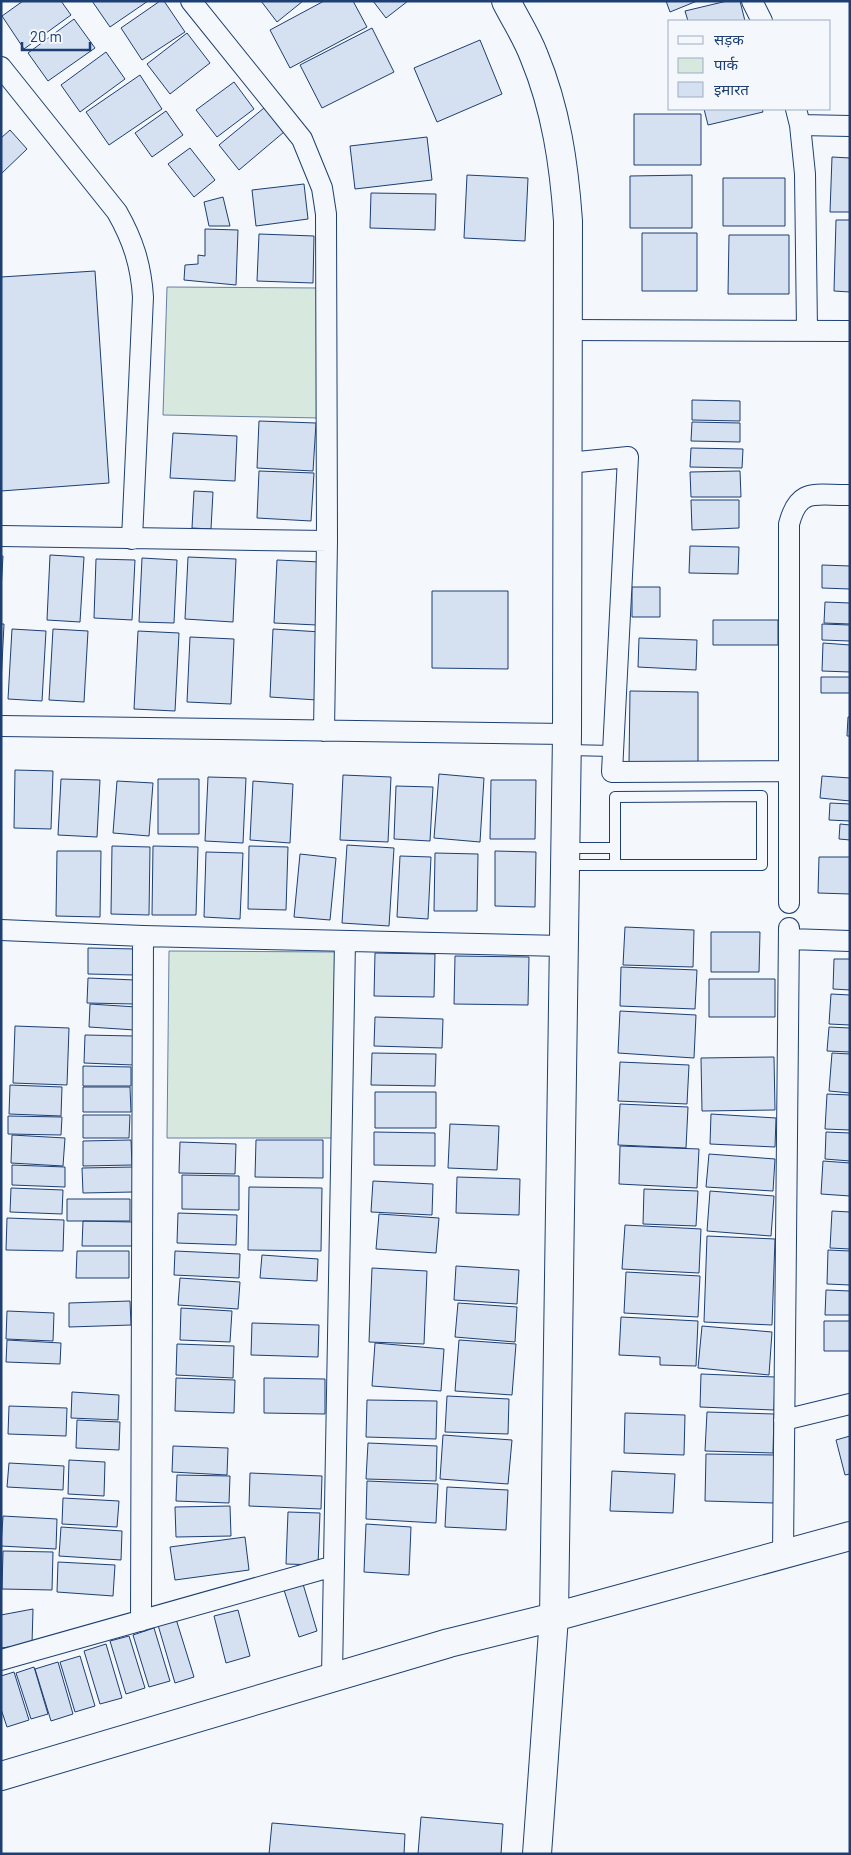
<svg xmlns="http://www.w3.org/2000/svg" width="851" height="1855" viewBox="0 0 851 1855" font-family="Barlow,'Noto Sans Devanagari',sans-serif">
<rect width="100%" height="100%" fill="#f4f7fb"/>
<path fill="#d7e8df" stroke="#687fa3" d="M167 287 320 288 321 418 163 415Z
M169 951 335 952 334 1138H167Z"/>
<path fill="#d5e0f0" stroke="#1d3f73" d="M23 1H61L71 15 24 49 2 16Z
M92 1H148L110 27Z
M160 1H164L185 32 142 60 121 28Z
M261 1H303L277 22Z
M324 1H353L367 27 290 68 270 30Z
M373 1H408L386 18Z
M666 1H697L670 12Z
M727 1H740L745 21H688L685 11Z
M74 19 95 48 48 81 28 53Z
M372 28 394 72 322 108 300 65Z
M187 33 210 63 170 94 147 64Z
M480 40 502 94 437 122 414 68Z
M106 52 125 79 80 112 61 85Z
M140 75 162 109 109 145 86 112Z
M234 82 254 109 217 137 196 110Z
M264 108 284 132 239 170 219 145Z
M704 109H762L763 112 708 125Z
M166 111 183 135 152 157 135 133Z
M634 114H701V165H634Z
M10 130 27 149 1 174V138Z
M427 137 432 180 355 189 350 146Z
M190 148 215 180 194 197 168 164Z
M832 157 850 158V212H830Z
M467 175 528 178 525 241 464 238Z
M692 175V228H630V176Z
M723 178H785V226H723Z
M304 184 308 219 256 226 252 190Z
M371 193 436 194 435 230 370 228Z
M223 197 230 226H209L204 202Z
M836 220H850V292L834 291Z
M205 229 238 230 236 285 184 280 185 265 198 264V255L205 256Z
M642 233H697V291H642Z
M259 234 314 236 313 283 257 281Z
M729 235H789V294H728Z
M95 271 109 483 1 491V277Z
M692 400 740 401V421L692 420Z
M259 421 316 423 313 471 257 468Z
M692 422 740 423V442L691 441Z
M173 433 237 436 235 481 170 478Z
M691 448 743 449 742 468 690 467Z
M259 471 314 473 311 521 257 518Z
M740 471 741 497H691L690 472Z
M194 491 213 492 211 529 192 528Z
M691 500H739V528L692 530Z
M690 546 739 547 738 574 689 573Z
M50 555 84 557 80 622 47 620Z
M1 556H3L1 590Z
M188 557 236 559 233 622 185 619Z
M142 558 177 560 174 623 139 622Z
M96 559 135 560 132 620 94 618Z
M277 560 321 562 317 625 274 623Z
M822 565 850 566V589L822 588Z
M632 587H660V617H632Z
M432 591H508V669L432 668Z
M825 602 850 603V624L824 623Z
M713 620H778V645H713Z
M1 624H4L1 684Z
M822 624 850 625V641L822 640Z
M12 629 46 631 42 701 8 699Z
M53 629 88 631 84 702 49 700Z
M273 629 321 632 317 700 270 697Z
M138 631 179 633 175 711 134 709Z
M190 637 234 639 231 704 187 702Z
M639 638 697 640 696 670 638 667Z
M823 643 850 645V672L822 671Z
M821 677H850V693H821Z
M630 691 698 692V764H629Z
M848 717H850V736H847Z
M15 770 53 771 51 829 14 828Z
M439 774 484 778 480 842 434 838Z
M343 775 391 777 388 842 340 840Z
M822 776 850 778V801L820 798Z
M208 777 246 778 243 843 205 841Z
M61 779 100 780 97 837 58 835Z
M158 779H199V834H158Z
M491 780H536L535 839H490Z
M117 781 153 783 149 836 113 833Z
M253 781 293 784 290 843 250 840Z
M396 786 433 787 430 841 394 839Z
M830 803 850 804V821L829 820Z
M840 824 850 825V840L839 839Z
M347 845 394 848 389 926 342 923Z
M112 846 150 847 149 915 111 914Z
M153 846 198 847 196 915H152Z
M249 846 288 847 286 910 248 909Z
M57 851H101L100 917 56 916Z
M495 851 536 852 535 907 495 906Z
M206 852 243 853 240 919 204 917Z
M435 853 478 854 477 911H434Z
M300 854 336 858 330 920 294 917Z
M400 856 431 857 428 919 397 917Z
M819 857H850V894L818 893Z
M625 927 694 930 693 967 623 965Z
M711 932H760L759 972H711Z
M88 948 136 949 135 975 88 974Z
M375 953 435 954 434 997 374 996Z
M455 956 529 957 528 1005 454 1004Z
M834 959H850V990L833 989Z
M621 967 697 970 695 1009 620 1006Z
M88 978 135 980 134 1004 87 1003Z
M709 979H775V1017H709Z
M831 994 850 995V1025L829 1024Z
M90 1004 136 1007 135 1030 89 1027Z
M620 1011 696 1015 694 1058 618 1053Z
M375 1017 443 1019 442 1048 374 1046Z
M15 1026 69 1028 67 1085 13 1083Z
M829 1027 850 1028V1052L827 1051Z
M85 1035 134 1036 133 1065 84 1063Z
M372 1053 436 1054 435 1086 371 1085Z
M832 1053 850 1054V1093L829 1091Z
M774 1057 775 1110 702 1111 701 1058Z
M620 1062 689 1065 687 1104 618 1101Z
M83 1066 131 1067V1086H83Z
M10 1085 62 1087 61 1116 9 1114Z
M83 1087H130L131 1112H83Z
M375 1092H436V1128H375Z
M827 1094 850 1095V1130L825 1129Z
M620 1104 688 1107 686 1148 618 1145Z
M711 1114 776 1118 775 1147 710 1144Z
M83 1115H130L129 1138H83Z
M8 1116 62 1117 61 1135 8 1134Z
M450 1124 499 1126 497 1170 448 1168Z
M374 1132 435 1133V1166L374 1165Z
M826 1132 850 1133V1161L825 1159Z
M12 1135 65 1138 63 1166 11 1163Z
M131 1140 132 1165 83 1166V1141Z
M256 1140H323V1178L255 1177Z
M180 1142 236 1144 235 1174 179 1173Z
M620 1146 699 1149 697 1188 619 1184Z
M709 1154 775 1159 773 1191 706 1187Z
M823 1161 850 1163V1196L821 1194Z
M12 1165 65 1167V1187L12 1185Z
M133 1167V1192L83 1193 82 1168Z
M182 1175 239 1176V1210L182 1209Z
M457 1177 520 1179 519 1215 456 1213Z
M373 1181 433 1184 432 1215 371 1212Z
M249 1187 322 1188 321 1251 248 1250Z
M11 1188 63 1190 62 1214 10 1212Z
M644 1189 698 1191 696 1226 643 1224Z
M710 1191 774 1196 771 1236 707 1231Z
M67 1199H130V1221H67Z
M832 1211 850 1212V1249L830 1248Z
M178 1213 237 1215 236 1245 177 1243Z
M379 1214 439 1218 436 1253 376 1249Z
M7 1218 64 1220 63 1251 6 1250Z
M83 1221 133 1222 132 1246H82Z
M625 1225 701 1229 699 1273 622 1269Z
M707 1236 775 1239 772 1325 704 1322Z
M828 1250 850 1251V1285L827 1284Z
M77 1251H129V1278H76Z
M175 1251 240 1254 239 1278 174 1275Z
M262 1255 318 1259 317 1281 260 1278Z
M456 1266 519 1270 517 1304 454 1300Z
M372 1268 427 1271 424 1344 369 1342Z
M626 1272 700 1276 698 1317 624 1313Z
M180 1278 240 1282 238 1309 178 1305Z
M826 1290 850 1291V1315H825Z
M130 1301 131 1325 69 1327V1303Z
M458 1303 517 1307 515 1342 455 1337Z
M181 1308 232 1311 230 1342 180 1340Z
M7 1311 54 1313 53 1341 6 1339Z
M621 1317 698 1321 696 1366 660 1365V1357L619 1355Z
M824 1321H850V1351H824Z
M252 1323 319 1325 318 1357 251 1355Z
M702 1326 772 1332 769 1375 698 1368Z
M7 1340 61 1343 60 1364 6 1362Z
M459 1340 516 1344 512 1395 455 1391Z
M375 1343 444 1349 441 1391 372 1386Z
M177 1344 234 1346 233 1378 176 1375Z
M701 1374 775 1377 774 1410 700 1407Z
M176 1378 235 1380 234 1413 175 1411Z
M264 1378 325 1379V1414L264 1413Z
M72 1392 119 1395 118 1420 71 1418Z
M447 1396 509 1399 508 1434 445 1432Z
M367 1400 437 1401 436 1439 366 1437Z
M9 1406 67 1408 66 1436 8 1434Z
M707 1412 774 1414 773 1453 705 1451Z
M625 1413 685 1415 684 1455 624 1453Z
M77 1420 120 1422 119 1450 76 1448Z
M443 1435 512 1440 508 1484 440 1479Z
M850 1436V1474L845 1475 836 1440Z
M368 1443 437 1446 436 1481 366 1479Z
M173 1446 228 1448 227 1475 172 1472Z
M706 1454 775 1455 774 1503 705 1501Z
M69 1460 105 1462 104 1496 68 1494Z
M9 1463 64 1466 63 1490 7 1487Z
M612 1471 675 1474 673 1513 610 1511Z
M250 1473 322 1476 321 1509 249 1506Z
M177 1475 230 1476 229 1503 176 1501Z
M367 1481 438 1484 436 1523 366 1519Z
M447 1487 508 1490 506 1530 445 1527Z
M63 1498 119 1501 117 1527 62 1524Z
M230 1506 231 1536 176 1537 175 1507Z
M288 1512 320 1513 318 1565 286 1564Z
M3 1516 57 1519 56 1549 1 1546Z
M366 1524 411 1527 409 1575 364 1572Z
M61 1527 122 1531 121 1560 59 1556Z
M245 1537 249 1570 175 1580 170 1547Z
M3 1551 53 1552 52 1590 2 1589Z
M58 1562 115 1565 113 1596 57 1592Z
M303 1584 317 1631 299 1637 284 1590Z
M33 1609 32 1644 1 1648V1615Z
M238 1610 250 1656 226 1663 214 1616Z
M176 1619 194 1677 175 1683 158 1625Z
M154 1628 170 1681 149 1687 133 1635Z
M129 1636 145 1688 126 1694 110 1641Z
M106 1644 122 1698 100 1704 84 1651Z
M80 1656 95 1706 75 1712 60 1662Z
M58 1662 73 1714 51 1721 35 1669Z
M34 1667 48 1714 31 1719 16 1673Z
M14 1672 29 1720 7 1727 1 1709V1676Z
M421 1817 503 1824 501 1854H418Z
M272 1823 405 1834 404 1854H269Z"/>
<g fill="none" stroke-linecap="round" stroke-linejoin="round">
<defs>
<path id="lane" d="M568 750 613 751
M566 848H615
M566 865H762V796L615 797V865"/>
<path id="street" d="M191 1 302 139 322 188 326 214 327 541 324 731
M752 1 762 21
M1 67 117 212C133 240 141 265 143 297L132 539
M796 109 800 125 805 174 807 330
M800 125 850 126
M568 330 850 331
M568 463 628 457 612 772 789 771
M1 536 327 541
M1 726 567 734
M789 903V524C799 486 816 496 850 495
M1 930 143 936 563 946
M789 939 850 941
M784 1420 850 1404
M783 1553 789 928
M141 1621 143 936
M1 1660 334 1566
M332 1676 345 941"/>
<path id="secondary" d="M506 1C515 19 527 37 534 56 556 109 564 164 568 221L567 734 554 1617 537 1854
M1 1776 449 1643 554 1617 850 1536"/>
</defs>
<use href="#lane" stroke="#1d3f73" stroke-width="12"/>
<use href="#street" stroke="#1d3f73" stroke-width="22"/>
<use href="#secondary" stroke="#1d3f73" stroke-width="30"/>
<use href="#lane" stroke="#f4f7fb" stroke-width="10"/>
<use href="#street" stroke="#f4f7fb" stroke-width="20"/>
<use href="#secondary" stroke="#f4f7fb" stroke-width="28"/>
</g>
<rect width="851" height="1855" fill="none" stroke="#1d3f73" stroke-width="5"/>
<rect x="668" y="20" width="162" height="90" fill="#f4f7fb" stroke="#9eadc5"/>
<rect x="678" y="36" width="25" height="8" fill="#f4f7fb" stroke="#9eadc5"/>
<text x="714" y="45" font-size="15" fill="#1d3f73">सड़क</text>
<rect x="678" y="58" width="25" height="15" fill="#d7e8df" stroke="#9eadc5"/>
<text x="714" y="70" font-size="15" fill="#1d3f73">पार्क</text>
<rect x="678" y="82" width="25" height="15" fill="#d5e0f0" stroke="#9eadc5"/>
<text x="714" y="95" font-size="15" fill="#1d3f73">इमारत</text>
<path d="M22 42v8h68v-8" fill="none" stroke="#1d3f73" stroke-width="2.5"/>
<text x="30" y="42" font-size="15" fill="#1d3f73" stroke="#f4f7fb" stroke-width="4" paint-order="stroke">20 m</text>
</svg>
